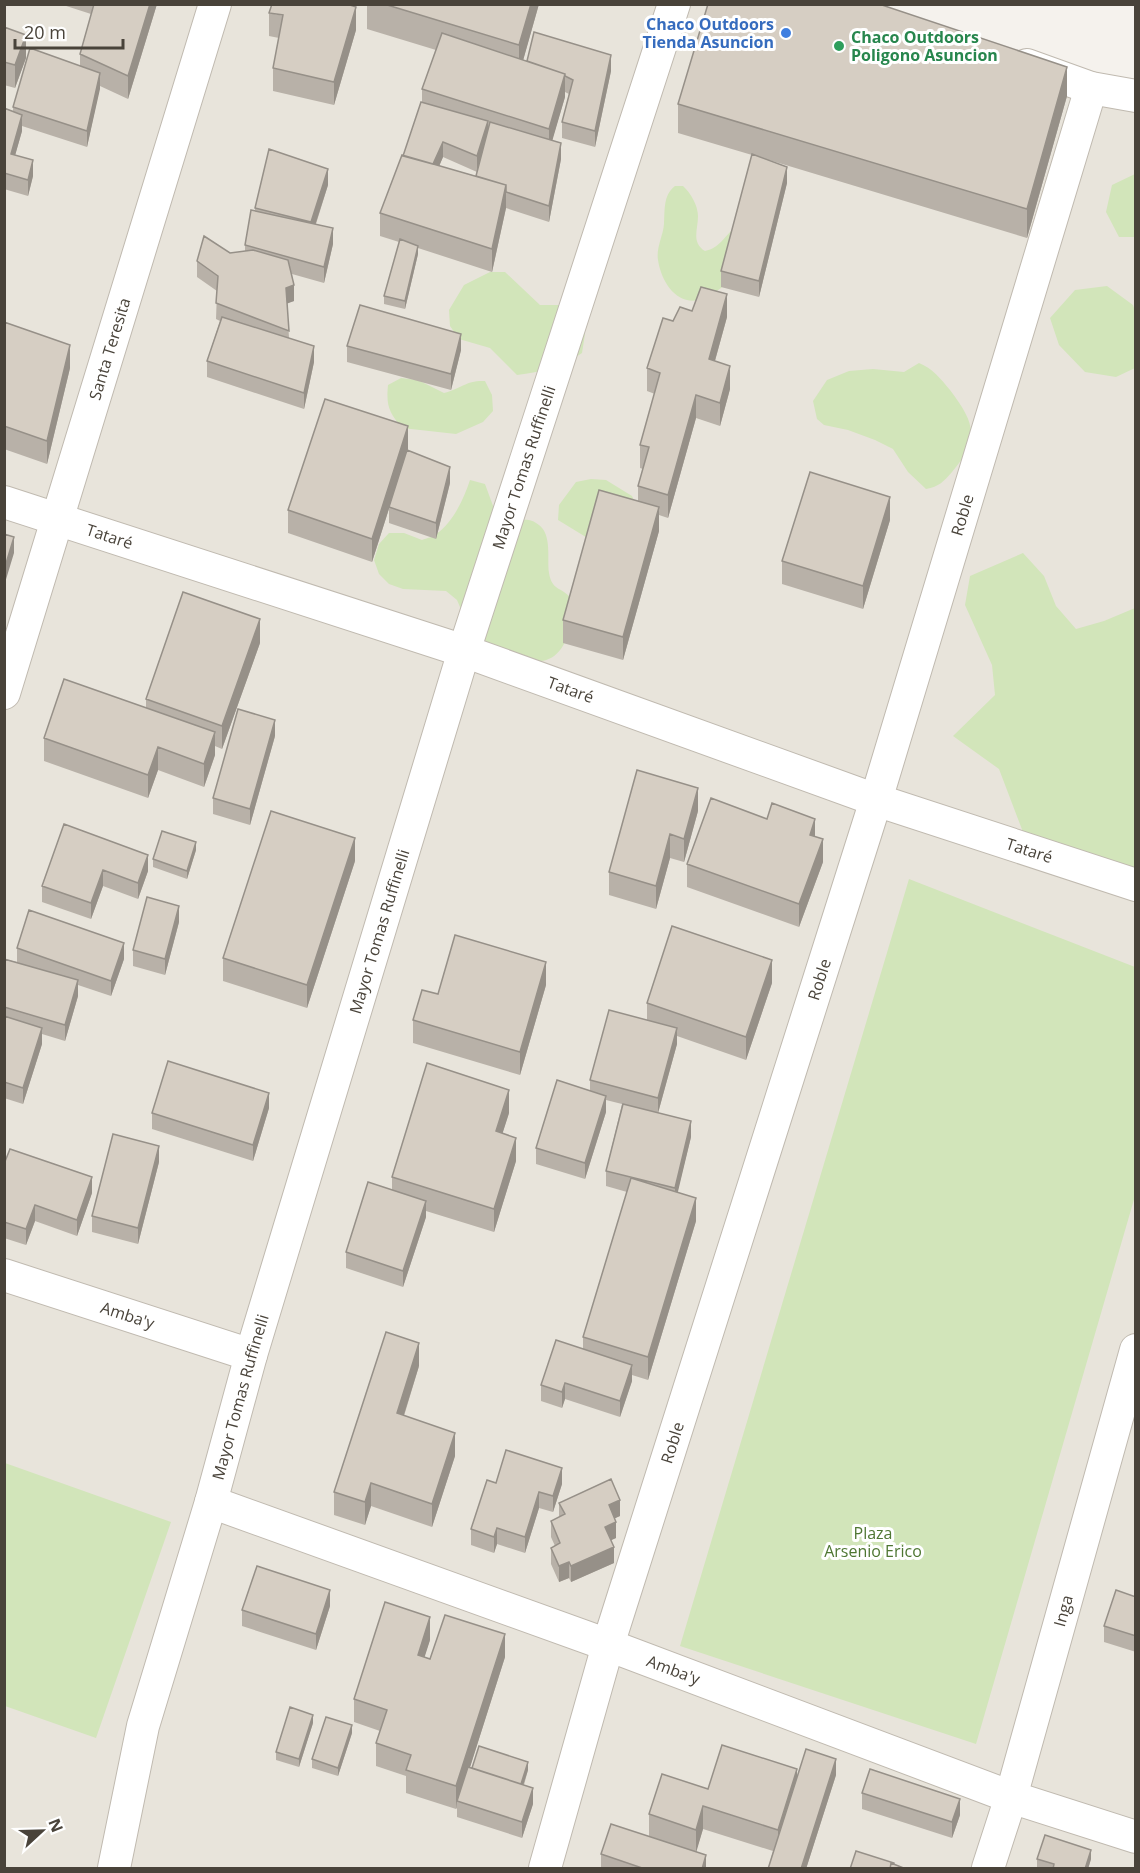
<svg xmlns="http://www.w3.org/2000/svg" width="1140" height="1873" viewBox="0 0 1140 1873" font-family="'Open Sans',sans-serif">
<rect width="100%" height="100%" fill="#f5f2ed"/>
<path fill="#e8e4db" d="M5 5H824L1135 90V1868H5Z"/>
<path fill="#d2e5ba" d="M1135 174V237H1119L1106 212 1112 185Z
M675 186H683C691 193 698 206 698 216 698 230 691 242 705 251 720 248 724 236 735 228 734 239 730 276 726 283 721 289 714 293 707 297 681 310 662 286 658 260 656 248 663 236 664 224 665 210 663 195 675 186Z
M490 272H505L540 305H571L583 315 585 334 582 353C563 367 541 372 517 375L490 348 459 339 450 326 449 310 464 285Z
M1107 286 1133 305 1135 311V368L1116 377 1085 372 1059 345 1050 318 1075 290Z
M919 363C932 368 941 379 950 390 974 422 981 438 952 472 944 481 939 487 926 489L908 472 893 449 875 440 848 430 824 425 817 419 813 401 827 380 849 371 873 369 904 372Z
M401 378 418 380 444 393C462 388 467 380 485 381L492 395 493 411 483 422 456 434 402 428C389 412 386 406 388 385Z
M591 479 606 480 632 496 638 510 594 542 558 520 559 505 576 482Z
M470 480 485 484 496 514C501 516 508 519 513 520 525 521 528 517 539 525 552 535 547 558 549 573 552 590 560 587 569 596 577 605 574 616 571 626 558 671 538 661 499 661L469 628 457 600 446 591 403 589 389 584 379 574 374 560 379 544 389 533H404L422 540C427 538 433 537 436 534 453 523 464 498 470 480Z
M1023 553 1044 576 1056 606 1076 629 1104 621 1135 608V868L1031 853 999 769 953 736 995 695 992 665 965 605 970 576Z
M909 879 1135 967V1196L976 1744 680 1646Z
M5 1463 171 1522 96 1738 5 1706Z"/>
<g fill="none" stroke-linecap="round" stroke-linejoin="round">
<defs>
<g id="street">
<path d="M1027 65 1091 88 1136 96"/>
<path id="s1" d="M4 502 464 651 876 800 1136 885"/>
<path id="s2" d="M4 693 215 4"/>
<path id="s3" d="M4 1275 251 1355"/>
<path id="s4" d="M211 1502 608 1645 1011 1797 1136 1837"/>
<path id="s5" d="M114 1868 143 1726 211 1502 251 1355 464 651 674 4"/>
<path id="s6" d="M545 1868 608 1645 876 800 1091 88"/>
<path id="s7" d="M988 1868 1011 1797 1136 1350"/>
</g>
</defs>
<use href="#street" stroke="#c0bab0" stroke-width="34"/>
<use href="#street" stroke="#fff" stroke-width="32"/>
</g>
<path fill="#b8b1a8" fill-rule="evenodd" d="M60 4H157L128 99 100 86 87 147 22 126V131L15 155 33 176 28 196 4 189V108L13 111V107L80 66V54L91 14Z
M367 4H539L523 60 527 61 611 71 595 147 562 138V122L569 94 565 92V97L552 140 561 159 549 222 506 208 492 272 418 248V254L405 309 384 304V296L399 242 380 236V213L403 156 422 102V89L436 50 367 29ZM443 157 477 172 476 176 439 166Z
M269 13 356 30 334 105 273 91V68L279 38 269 36Z
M4 27 26 58 15 88 4 85Z
M1067 96 1027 238 769 160 787 183 759 297 721 287V271L752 155 678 133V104Z
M328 185 316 224 333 244 324 283 292 274 294 301 287 303 289 338 314 362 304 409 207 377V361L220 321 216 319 217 291 197 277V261L245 251V245L255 211V208Z
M692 311 727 317 715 361 730 389 720 426 696 418 668 518 659 515V531L623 660 563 643V620L638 502V486L643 469 640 468V445L655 394 647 391V368L673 321Z
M4 322 70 368 47 464 4 449Z
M347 346 461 350 451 390 347 362Z
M408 449 372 562 288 533V510Z
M450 483 436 539 389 523V507Z
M890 520 863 609 782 584V561Z
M260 643 222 749 215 746V755L204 787 158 770 148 798 44 761V738L146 708V699Z
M275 736 250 825 213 814V798Z
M698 811 684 862 670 858 656 909 609 895V872Z
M767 819 815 836 823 862 799 927 687 887V864Z
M64 824 148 871 138 899 103 886 91 919 42 902V886Z
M196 850 187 879 153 867V859Z
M355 861 307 1008 223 981V958Z
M179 922 165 975 133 966V950Z
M17 948 124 959 111 996 78 985V996L65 1041 42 1034V1044L23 1104 4 1098V959L17 962Z
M772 983 746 1060 677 1036V1044L658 1113 691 1137 677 1193 696 1221 648 1380 632 1375V1381L620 1417 565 1399 562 1408 541 1401V1385L583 1349V1337L627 1192 606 1186V1171L622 1104 606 1100V1112L585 1179 536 1164V1148L590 1091V1080L647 1020V1003Z
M546 985 520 1075 413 1043V1020Z
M269 1108 253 1161 152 1129V1113Z
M509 1113 502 1134 516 1161 494 1232 426 1211V1217L403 1287 346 1268V1252L392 1190V1177Z
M159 1162 138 1244 92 1232V1216Z
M4 1164 92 1193 77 1236 35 1221 26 1245 4 1238Z
M419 1366 404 1416 455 1456 432 1527 371 1506 365 1525 334 1515V1492Z
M496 1483 562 1484 553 1512 539 1508 525 1553 497 1544 494 1553 471 1545V1529Z
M559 1503 620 1516 615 1518 616 1538 611 1540 614 1563 571 1582 569 1578 559 1582 551 1564V1548L555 1546 551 1537V1521L559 1517Z
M1136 1597V1652L1104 1642V1626Z
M330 1606 316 1650 242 1626V1610Z
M430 1640 424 1657 430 1659 505 1657 470 1767 528 1770 524 1785 533 1804 522 1838 457 1817V1808L456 1809 406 1793V1776L376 1766V1743L380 1731 354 1722V1699Z
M313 1723 299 1767 276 1760V1752Z
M352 1733 338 1776 312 1768V1759Z
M836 1775 806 1869H768L773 1851 703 1829 696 1851 706 1869H601V1854L649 1836V1814L708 1789 797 1776Z
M862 1793 960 1815 952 1838 862 1809Z
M1037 1859H1091L1088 1869H1042L1037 1867Z"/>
<path fill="#969088" d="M150 4H157L128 99V76Z
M531 4H539L519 75V45Z
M356 7V30L334 105V82Z
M26 35V58L15 88V65Z
M611 55V71L595 147V131Z
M1067 67V96L1027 238V209Z
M100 73V89L87 147V131Z
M565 74V97L549 152V129Z
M22 115V131L11 170V154Z
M488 121V137L477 172V156Z
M443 142V157L432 183V167Z
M561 143V159L549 222V206Z
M33 160V176L28 196V180Z
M787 167V183L759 297V281Z
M328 169V185L311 238V222Z
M506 185V208L492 272V249Z
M333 228V244L324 283V267Z
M418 246V254L405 309V301Z
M294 285V301L286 304V288Z
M727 294V317L709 382V359Z
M461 334V350L451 390V374Z
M70 345V368L47 464V441Z
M314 346V362L304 409V393Z
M730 366V389L720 426V403Z
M696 395V418L668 518V495Z
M408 426V449L372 562V539Z
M450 467V483L436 539V523Z
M890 497V520L863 609V586Z
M659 507V531L623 660V637Z
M14 537V553L4 586V570Z
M260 619V643L222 749V726Z
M275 720V736L250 825V809Z
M215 732V755L204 787V764Z
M158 747V770L148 798V775Z
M698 788V811L684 862V839Z
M815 819V842L810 835Z
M670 834V858L656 909V886Z
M355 838V861L307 1008V985Z
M823 839V862L799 927V904Z
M196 842V850L187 879V871Z
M148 855V871L138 899V883Z
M103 870V886L91 919V903Z
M179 906V922L165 975V959Z
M124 943V959L111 996V981Z
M772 960V983L746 1060V1037Z
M546 962V985L520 1075V1052Z
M78 980V996L65 1041V1025Z
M42 1028V1044L23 1104V1088Z
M677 1028V1044L658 1113V1098Z
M509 1090V1113L496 1154V1131Z
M269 1093V1108L253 1161V1145Z
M606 1096V1112L585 1179V1163Z
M691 1121V1137L675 1204V1188Z
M516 1138V1161L494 1232V1209Z
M159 1146V1162L138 1244V1228Z
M92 1177V1193L77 1236V1220Z
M696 1198V1221L648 1380V1357Z
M426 1201V1217L403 1287V1271Z
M35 1205V1221L26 1245V1229Z
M419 1343V1366L397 1437V1413Z
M632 1365V1381L620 1417V1401Z
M565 1383V1399L562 1408V1392Z
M455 1433V1456L432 1527V1504Z
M562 1468V1484L553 1512V1496Z
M371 1483V1506L365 1525V1502Z
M539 1492V1508L525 1553V1537Z
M620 1500V1516L609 1521V1505Z
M616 1522V1538L605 1543V1527Z
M497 1528V1544L494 1553V1537Z
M614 1547V1563L571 1582V1566Z
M569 1562V1578L559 1582V1566Z
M330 1590V1606L316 1650V1634Z
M430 1617V1640L418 1678V1655Z
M505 1634V1657L459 1802 457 1801 456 1809V1786Z
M313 1715V1723L299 1767V1759Z
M352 1725V1733L338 1776V1768Z
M836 1759V1775L806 1869H801Z
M528 1762V1770L520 1795V1787Z
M797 1769V1792L778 1853V1830Z
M533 1788V1804L522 1838V1822Z
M960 1799V1815L952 1838V1822Z
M703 1806V1829L696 1853V1830Z
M1091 1850V1859L1088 1869H1085Z
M706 1855V1869H702Z"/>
<path fill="#d6cec3" stroke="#969088" stroke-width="1.5" d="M94 4H150L128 76 80 54Z
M272 4H347L356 7 334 82 273 68 283 15 269 13Z
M384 4H531L519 45Z
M708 4H879L1067 67 1027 209 678 104Z
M4 27 26 35 15 65 4 62Z
M534 32 611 55 595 131 562 122 573 80 565 76V74L527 61Z
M442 33 565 74 549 129 422 89Z
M30 48 100 73 87 131 13 107Z
M421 102 488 121 477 156 443 142 433 164 403 156Z
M4 108 22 115 11 154 33 160 28 180 4 173Z
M490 122 561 143 549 206 506 192V185L476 176Z
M269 149 328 169 311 222 255 208Z
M752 154 787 167 759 281 721 271Z
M402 155 506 185 492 249 380 213Z
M251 210 333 228 324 267 245 245Z
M204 236 230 253 253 250 288 260 294 285 286 288 289 331 216 303 218 276 197 261Z
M400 239 418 246 405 301 384 296Z
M701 287 727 294 709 359 730 366 720 403 696 395 668 495 638 486 649 447 640 445 660 373 647 368 663 318 673 321 680 307 692 311Z
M360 305 461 334 451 374 347 346Z
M222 317 314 346 304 393 207 361Z
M4 322 70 345 47 441 4 426Z
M325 399 408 426 372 539 288 510Z
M407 450 450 467 436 523 389 507Z
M810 472 890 497 863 586 782 561Z
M599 490 659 507 623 637 563 620Z
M4 534 14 537 4 570Z
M183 592 260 619 222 726 146 699Z
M64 679 215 732 204 764 158 747 148 775 44 738Z
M238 709 275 720 250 809 213 798Z
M637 770 698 788 684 839 670 834 656 886 609 872Z
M711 798 767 819 772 803 815 819 810 835 823 839 799 904 687 864Z
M271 811 355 838 307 985 223 958Z
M64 824 148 855 138 883 103 870 91 903 42 886Z
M162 831 196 842 187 871 153 859Z
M147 897 179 906 165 959 133 950Z
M29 910 124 943 111 981 17 948Z
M672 926 772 960 746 1037 647 1003Z
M455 935 546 962 520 1052 413 1020 422 990 438 994Z
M4 959 78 980 65 1025 4 1007Z
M609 1010 677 1028 658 1098 590 1080Z
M4 1016 42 1028 23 1088 4 1082Z
M168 1061 269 1093 253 1145 152 1113Z
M427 1063 509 1090 496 1131 516 1138 494 1209 392 1177Z
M557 1080 606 1096 585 1163 536 1148Z
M623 1104 691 1121 675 1188 606 1171Z
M113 1134 159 1146 138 1228 92 1216Z
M10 1149 92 1177 77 1220 35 1205 26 1229 4 1222V1164Z
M631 1178 696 1198 648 1357 583 1337Z
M368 1182 426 1201 403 1271 346 1252Z
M386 1332 419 1343 397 1413 455 1433 432 1504 371 1483 365 1502 334 1492Z
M556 1340 632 1365 620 1401 565 1383 562 1392 541 1385Z
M506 1450 562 1468 553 1496 539 1492 525 1537 497 1528 494 1537 471 1529 487 1480 496 1483Z
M611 1479 620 1500 609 1505 616 1522 605 1527 614 1547 571 1566 569 1562 559 1566 551 1548 560 1543 551 1521 565 1514 559 1503Z
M257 1566 330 1590 316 1634 242 1610Z
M1116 1590 1136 1597V1636L1104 1626Z
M385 1602 430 1617 418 1655 430 1659 445 1615 505 1634 456 1786 406 1770 411 1755 376 1743 387 1710 354 1699Z
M290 1707 313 1715 299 1759 276 1752Z
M326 1717 352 1725 338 1768 312 1759Z
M722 1745 797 1769 778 1830 703 1806 696 1830 649 1814 662 1774 708 1789Z
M479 1746 528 1762 521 1784 472 1768Z
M806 1749 836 1759 801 1869H768Z
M468 1767 533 1788 522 1822 457 1801Z
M870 1769 960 1799 952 1822 862 1793Z
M611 1824 706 1855 702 1869H645L601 1854Z
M1045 1835 1091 1850 1085 1869H1053L1054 1864 1037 1859Z
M856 1851 894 1863V1864L891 1863 890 1869H850Z
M891 1863 906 1869H890Z"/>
<circle fill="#3f7fe0" stroke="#fff" stroke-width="2" cx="786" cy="33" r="6"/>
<circle fill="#2e9e5b" stroke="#fff" stroke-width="2" cx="839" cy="46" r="6"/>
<g text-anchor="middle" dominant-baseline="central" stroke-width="6" stroke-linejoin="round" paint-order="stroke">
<g font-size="16" font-weight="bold" fill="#366cbe" stroke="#fff" text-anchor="end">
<text x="774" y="24">Chaco Outdoors<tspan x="774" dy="18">Tienda Asuncion</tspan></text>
</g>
<g font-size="16" font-weight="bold" fill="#27864d" stroke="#fff" text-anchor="start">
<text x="851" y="37">Chaco Outdoors<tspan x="851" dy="18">Poligono Asuncion</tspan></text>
</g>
<g font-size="16" fill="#49433a" stroke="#fff">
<text stroke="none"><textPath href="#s2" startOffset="360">Santa Teresita</textPath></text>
<text stroke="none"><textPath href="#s5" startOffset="1460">Mayor Tomas Ruffinelli</textPath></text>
<text stroke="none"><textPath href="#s6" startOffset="1416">Roble</textPath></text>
<text stroke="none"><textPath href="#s1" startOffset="111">Tataré</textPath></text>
<text stroke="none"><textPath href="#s1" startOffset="597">Tataré</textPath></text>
<text stroke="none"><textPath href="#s1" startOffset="1083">Tataré</textPath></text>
<text stroke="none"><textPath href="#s5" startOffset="974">Mayor Tomas Ruffinelli</textPath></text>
<text stroke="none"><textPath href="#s6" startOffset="930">Roble</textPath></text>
<text stroke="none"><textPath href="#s3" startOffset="130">Amba'y</textPath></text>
<text stroke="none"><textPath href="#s5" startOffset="488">Mayor Tomas Ruffinelli</textPath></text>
<text stroke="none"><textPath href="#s6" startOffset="444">Roble</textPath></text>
<text stroke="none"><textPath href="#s7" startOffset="268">Inga</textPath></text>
<text stroke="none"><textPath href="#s4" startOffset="492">Amba'y</textPath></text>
</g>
<g font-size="16" fill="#4e7632" stroke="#fff">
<text x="873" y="1533">Plaza<tspan x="873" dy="18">Arsenio Erico</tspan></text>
</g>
</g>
<rect width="1140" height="1873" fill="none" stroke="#49433a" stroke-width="12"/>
<g transform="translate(42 1831) rotate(68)" stroke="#ffffff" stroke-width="4.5" paint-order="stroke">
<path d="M0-4.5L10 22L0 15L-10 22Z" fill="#49433a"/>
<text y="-9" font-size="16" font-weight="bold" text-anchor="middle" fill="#49433a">N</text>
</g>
<path d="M15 39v9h108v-9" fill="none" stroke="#49433a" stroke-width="3"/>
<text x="24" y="39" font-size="18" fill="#49433a" stroke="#ffffff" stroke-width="4.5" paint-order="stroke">20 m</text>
</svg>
